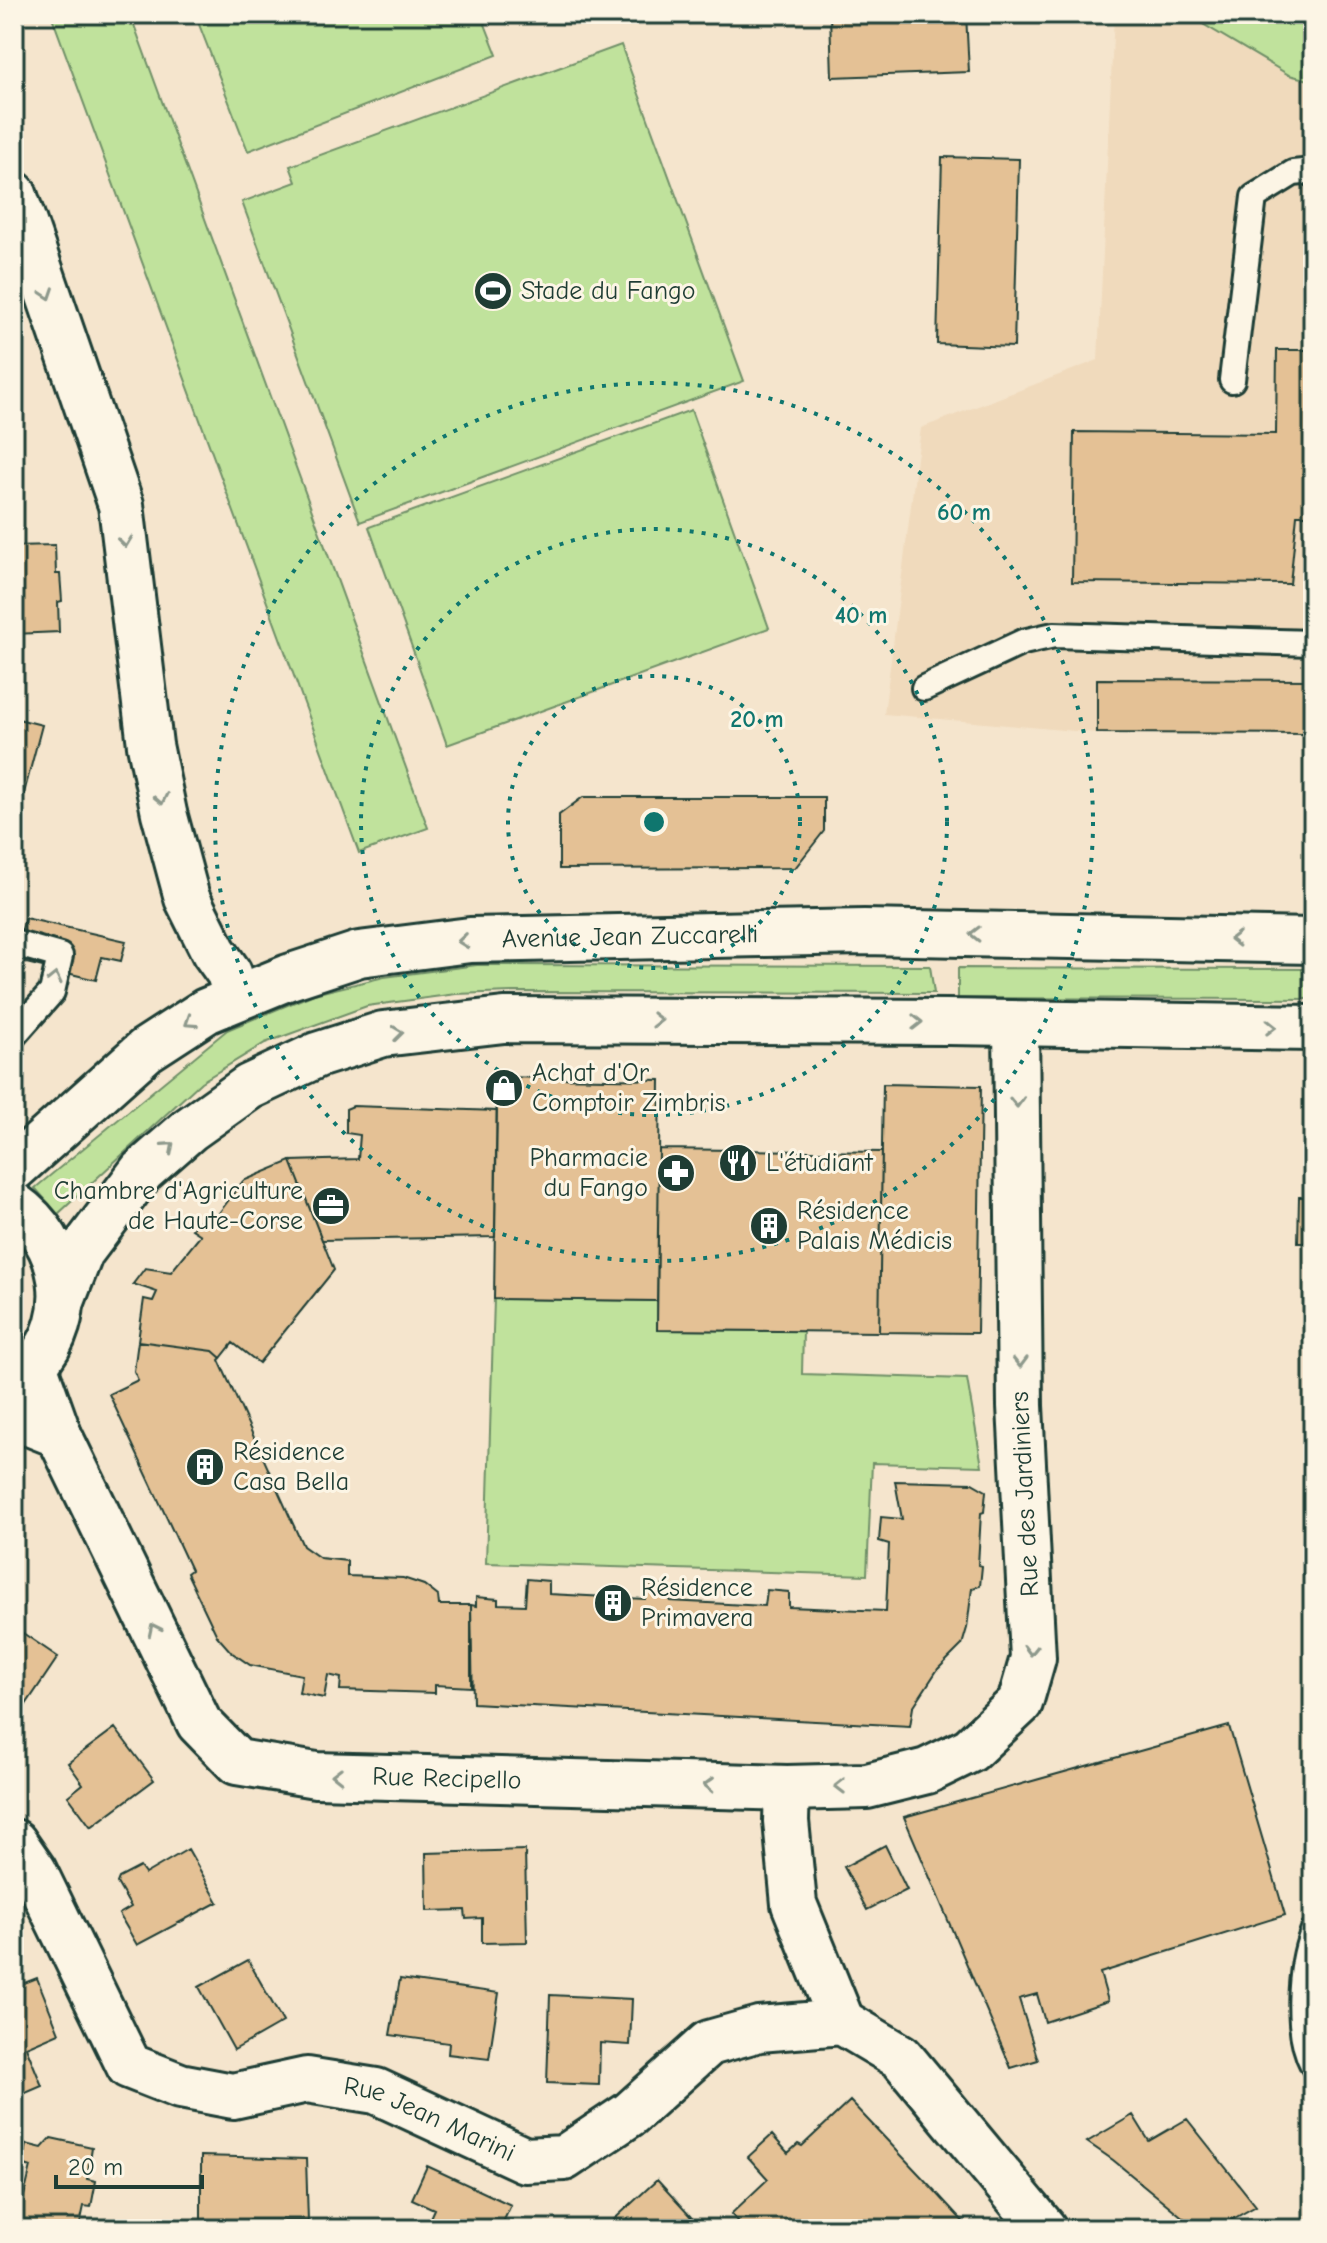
<svg xmlns="http://www.w3.org/2000/svg" width="1327" height="2243" viewBox="0 0 1327 2243" font-family="'Comic Neue',sans-serif">
<rect width="100%" height="100%" fill="#f5e5cd"/>
<filter id="ink" filterUnits="userSpaceOnUse"><feTurbulence type="fractalNoise" baseFrequency=".0125" numOctaves="2"/><feDisplacementMap in="SourceGraphic" scale="16" xChannelSelector="R" yChannelSelector="G"/><feConvolveMatrix kernelMatrix="1 2 1 2 8 2 1 2 1" color-interpolation-filters="sRGB"/></filter>
<g filter="url(#ink)">
<path fill="#f0dabc" d="M1114 14H1186L1289 75 1313 81V734L1097 733 884 714 921 428 1098 360Z"/>
<path fill="#c0e29c" stroke="#709068" stroke-width="2" d="M51 14H130L428 828 359 853Z
M195 14H481L497 55 248 151Z
M1186 14H1313V81L1289 75Z
M621 45 744 381 360 522 242 202 296 182 290 166Z
M691 410 769 628 447 745 369 527Z
M477 965 930 966 934 993 512 992 456 994 367 1006 265 1043 201 1082 58 1214 35 1188 227 1030 314 994 384 977Z
M958 968 1313 969V999L958 998Z
M494 1299 657 1301V1330L803 1331 802 1374 967 1379 982 1466 872 1463 867 1575 486 1563Z"/>
<path fill="#e4c195" stroke="#1f3d34" stroke-width="2" d="M830 14H966L969 72 832 77Z
M942 157 1019 159 1014 347 937 344Z
M1313 238V515H1297L1290 584 1072 582 1074 432 1276 434 1277 350H1312Z
M55 545 56 574H60L62 601 58 602 59 632 14 634V546Z
M1097 679 1313 680V734L1097 733Z
M14 718 42 725 14 831Z
M583 797H824V831L795 868 559 869V815Z
M25 918 126 941 121 961 102 957 96 980 14 960Z
M497 1077 660 1080 657 1301 494 1299Z
M883 1084 981 1086 977 1333 879 1332Z
M353 1106 497 1111 495 1237 322 1240 291 1161 358 1159 360 1135 346 1133V1109Z
M659 1149 882 1152 879 1332 657 1330Z
M291 1161 334 1270 259 1363 233 1343 221 1358 213 1351 138 1341 144 1299 153 1301 157 1292 133 1284 145 1268 171 1272 201 1235 192 1229 208 1212 216 1217 243 1181Z
M1299 1197H1313V1243H1298Z
M138 1341 213 1351 221 1358 219 1360 303 1546 320 1558 347 1561V1576L403 1578 424 1585 438 1596 439 1605H471V1687L435 1685V1693L340 1690 341 1678 328 1675 324 1698 299 1693 302 1675 250 1665 231 1652 217 1636 187 1573 191 1570 109 1394 138 1380 134 1371Z
M895 1481 972 1483 986 1491 984 1512 981 1513 978 1565 982 1566 980 1586 972 1588 967 1628 962 1645 938 1669 913 1707 910 1726 473 1703 471 1605 476 1606V1597L498 1599V1604L525 1605 527 1579 549 1581V1594L645 1599 646 1585 670 1586V1601L765 1606 767 1590 789 1592V1607L886 1611 889 1544 879 1541 881 1517 902 1519Z
M14 1627 58 1657 25 1706 14 1698Z
M1229 1726 1285 1915 1100 1973 1108 2001 1045 2022 1037 1994 1019 1999 1038 2060 1011 2068 904 1817Z
M115 1728 154 1780 91 1827 68 1796 83 1784 68 1763Z
M885 1845 907 1890 867 1910 844 1867Z
M188 1849 218 1902 137 1945 119 1914 131 1907 117 1883 119 1878 140 1867 145 1874Z
M525 1850 527 1942 482 1943V1918L466 1919 465 1910 427 1911 426 1853Z
M248 1960 283 2022 234 2050 199 1987Z
M37 1978 59 2033 26 2047 42 2086 14 2098V1987Z
M400 1979 499 1993 489 2059 448 2054 449 2043 390 2035Z
M550 1995 632 1999 630 2045 600 2043 599 2085 547 2083Z
M850 2101 935 2191 970 2229H744L731 2214 768 2179 748 2157 772 2135 788 2153 798 2144 802 2146Z
M1133 2115 1149 2141 1187 2119 1256 2206 1215 2229H1197L1113 2160 1087 2142Z
M51 2138 92 2147 87 2179 96 2181 91 2207 84 2206 79 2229H16L31 2167 22 2164 26 2144 42 2148Z
M201 2156 306 2159 308 2221 201 2220Z
M427 2166 511 2205 500 2229H425L434 2209 412 2199Z
M657 2180 702 2229H613L609 2224Z"/>
<g fill="none" stroke-linecap="round" stroke-linejoin="round">
<defs>
<path id="service" d="M1232 380 1254 197 1293 173 1313 171
M924 688 1023 642 1054 635 1313 643
M14 943 60 956 52 992 14 1035
M1313 1932C1300 1966 1295 2032 1313 2065"/>
<g id="minor">
<path d="M14 194 121 505 150 745 164 813 187 898 214 952 229 973 236 997"/>
<path id="s1" d="M34 1365 59 1435 199 1723 237 1762 316 1775 787 1788 867 1786 927 1771 970 1750 1020 1703 1033 1658 1020 1406 1016 1024"/>
<path d="M14 1417 59 1435"/>
<path d="M787 1788 786 1821 794 1904 842 2022"/>
<path id="s2" d="M14 1842 34 1871 129 2066 180 2086 233 2096 307 2080 376 2091 525 2160 564 2158 630 2114 709 2043 759 2029 842 2022 901 2057 1044 2229"/>
</g>
<g id="secondary">
<path id="s3" d="M14 1168 146 1050 206 1011 289 977 359 954 470 940 864 932 1313 941"/>
<path d="M14 1205C66 1241 79 1317 34 1365 29 1371 20 1375 14 1380"/>
<path d="M62 1301 81 1252 142 1171 190 1129 249 1087 317 1055 383 1034 504 1020 947 1022 1313 1028"/>
</g>
</defs>
<use href="#service" stroke="#1f3d34" stroke-width="30"/>
<use href="#minor" stroke="#1f3d34" stroke-width="50"/>
<use href="#secondary" stroke="#1f3d34" stroke-width="50"/>
<use href="#service" stroke="#fcf5e5" stroke-width="24"/>
<use href="#minor" stroke="#fcf5e5" stroke-width="44"/>
<use href="#secondary" stroke="#fcf5e5" stroke-width="44"/>
</g>
<defs><path id="oneway-chevron" d="M-2-3.5L2.5 0L-2 3.5" fill="none" stroke-width="1.6" stroke-linecap="round" stroke-linejoin="round" transform="scale(2)"/></defs>
<g stroke="#8e998c">
<use href="#oneway-chevron" transform="translate(48 294) rotate(71)"/>
<use href="#oneway-chevron" transform="translate(125 542) rotate(83)"/>
<use href="#oneway-chevron" transform="translate(161 799) rotate(78)"/>
<use href="#oneway-chevron" transform="translate(975 934) rotate(-179)"/>
<use href="#oneway-chevron" transform="translate(1235 939) rotate(-179)"/>
<use href="#oneway-chevron" transform="translate(463 941) rotate(174)"/>
<use href="#oneway-chevron" transform="translate(55 978) rotate(-77)"/>
<use href="#oneway-chevron" transform="translate(657 1020)"/>
<use href="#oneway-chevron" transform="translate(190 1022) rotate(147)"/>
<use href="#oneway-chevron" transform="translate(917 1022)"/>
<use href="#oneway-chevron" transform="translate(1271 1027) rotate(1)"/>
<use href="#oneway-chevron" transform="translate(398 1033) rotate(-7)"/>
<use href="#oneway-chevron" transform="translate(1017 1102) rotate(89)"/>
<use href="#oneway-chevron" transform="translate(169 1147) rotate(-41)"/>
<use href="#oneway-chevron" transform="translate(1020 1362) rotate(89)"/>
<use href="#oneway-chevron" transform="translate(154 1629) rotate(-116)"/>
<use href="#oneway-chevron" transform="translate(1031 1650) rotate(91)"/>
<use href="#oneway-chevron" transform="translate(337 1775) rotate(-179)"/>
<use href="#oneway-chevron" transform="translate(709 1785) rotate(-178)"/>
<use href="#oneway-chevron" transform="translate(840 1786) rotate(179)"/>
</g>
</g>
<g fill="none" stroke="#0f766e" stroke-width="4" stroke-dasharray="4 8">
<circle cx="654" cy="822" r="146"/>
<circle cx="654" cy="822" r="293"/>
<circle cx="654" cy="822" r="439"/>
</g>
<defs>
<symbol id="stadium-disc" viewBox="-11 -11 22 22"><circle r="9.5" fill="#1f3d34" stroke="#fcf5e5"/><path d="M0-5a6.5 5 0 1 0 0 10a6.5 5 0 1 0 0-10ZM-3.5-1.8h7v3.6h-7Z" fill="#fff"/></symbol>
<symbol id="shop-disc" viewBox="-11 -11 22 22"><circle r="9.5" fill="#1f3d34" stroke="#fcf5e5"/><path d="M-5-2.5h2.3a2.7 3.5 0 0 1 5.4 0H5L5.5 6h-11ZM-1.5-2.5h3a1.5 2.3 0 0 0-3 0Z" fill="#fff"/></symbol>
<symbol id="restaurant-disc" viewBox="-11 -11 22 22"><circle r="9.5" fill="#1f3d34" stroke="#fcf5e5"/><path d="M-5-6h1v4h1v-4h1v4h1v-4h1v5L-1.5 .5V6h-2V.5L-5-1ZM5-6V6H3V1.5H1.5Q1.5-4 5-6Z" fill="#fff"/></symbol>
<symbol id="pharmacy-disc" viewBox="-11 -11 22 22"><circle r="9.5" fill="#1f3d34" stroke="#fcf5e5"/><path d="M-2-6h4v4h4v4h-4v4h-4v-4h-4v-4h4Z" fill="#fff"/></symbol>
<symbol id="office-disc" viewBox="-11 -11 22 22"><circle r="9.5" fill="#1f3d34" stroke="#fcf5e5"/><path d="M-6-3h4V-5.5h4V-3h4V5H-6ZM-1-4.5V-3h2v-1.5ZM-6 0V1H6V0Z" fill="#fff"/></symbol>
<symbol id="building-disc" viewBox="-11 -11 22 22"><circle r="9.5" fill="#1f3d34" stroke="#fcf5e5"/><path d="M-4-6H4V6H1V3H-1V6H-4ZM-2.5-4.3h1.7v1.8h-1.7ZM.8-4.3h1.7v1.8H.8ZM-2.5-1h1.7V.8h-1.7ZM.8-1h1.7V.8H.8Z" fill="#fff"/></symbol>
</defs>
<g fill-rule="evenodd">
<use href="#stadium-disc" x="471" y="269" width="44" height="44"/>
<use href="#shop-disc" x="482" y="1066" width="44" height="44"/>
<use href="#restaurant-disc" x="716" y="1141" width="44" height="44"/>
<use href="#pharmacy-disc" x="654" y="1151" width="44" height="44"/>
<use href="#office-disc" x="309" y="1184" width="44" height="44"/>
<use href="#building-disc" x="747" y="1204" width="44" height="44"/>
<use href="#building-disc" x="183" y="1445" width="44" height="44"/>
<use href="#building-disc" x="591" y="1581" width="44" height="44"/>
</g>
<g text-anchor="middle" dominant-baseline="central" stroke-width="6" stroke-linejoin="round" paint-order="stroke">
<g font-size="26" fill="#1f3d34" stroke="#fcf5e5" text-anchor="start">
<text x="521" y="291">Stade du Fango</text>
<text x="532" y="1073">Achat d'Or<tspan x="532" dy="30">Comptoir Zimbris</tspan></text>
<text x="648" y="1158" text-anchor="end">Pharmacie<tspan x="648" dy="30">du Fango</tspan></text>
<text x="766" y="1163">L'étudiant</text>
<text x="303" y="1191" text-anchor="end">Chambre d'Agriculture<tspan x="303" dy="30">de Haute-Corse</tspan></text>
<text x="797" y="1211">Résidence<tspan x="797" dy="30">Palais Médicis</tspan></text>
<text x="233" y="1452">Résidence<tspan x="233" dy="30">Casa Bella</tspan></text>
<text x="641" y="1588">Résidence<tspan x="641" dy="30">Primavera</tspan></text>
</g>
<g font-size="26" fill="#1f3d34" stroke="#fcf5e5">
<text stroke="none"><textPath href="#s3" startOffset="684">Avenue Jean Zuccarelli</textPath></text>
<text transform="translate(1025 1494) rotate(-93)">Rue des Jardiniers</text>
<text stroke="none"><textPath href="#s1" startOffset="660">Rue Recipello</textPath></text>
<text stroke="none"><textPath href="#s2" startOffset="566">Rue Jean Marini</textPath></text>
</g>
</g>
<circle cx="654" cy="822" r="12" fill="#0f766e" stroke="#fcf5e5" stroke-width="4"/>
<g font-size="24" text-anchor="middle" font-weight="bold" fill="#0f766e" stroke="#fcf5e5" stroke-width="6" stroke-linejoin="round" paint-order="stroke">
<text x="964" y="520">60 m</text>
<text x="861" y="623">40 m</text>
<text x="757" y="727">20 m</text>
</g>
<rect width="1327" height="2243" fill="none" stroke="#fcf5e5" stroke-width="48"/>
<rect x="24" y="24" width="1279" height="2195" fill="none" stroke="#1f3d34" stroke-width="3" filter="url(#ink)"/>
<path d="M56 2175v12h146v-12" fill="none" stroke="#1f3d34" stroke-width="4"/>
<text x="68" y="2175" font-size="24" fill="#1f3d34" stroke="#fcf5e5" stroke-width="6" paint-order="stroke">20 m</text>
</svg>
